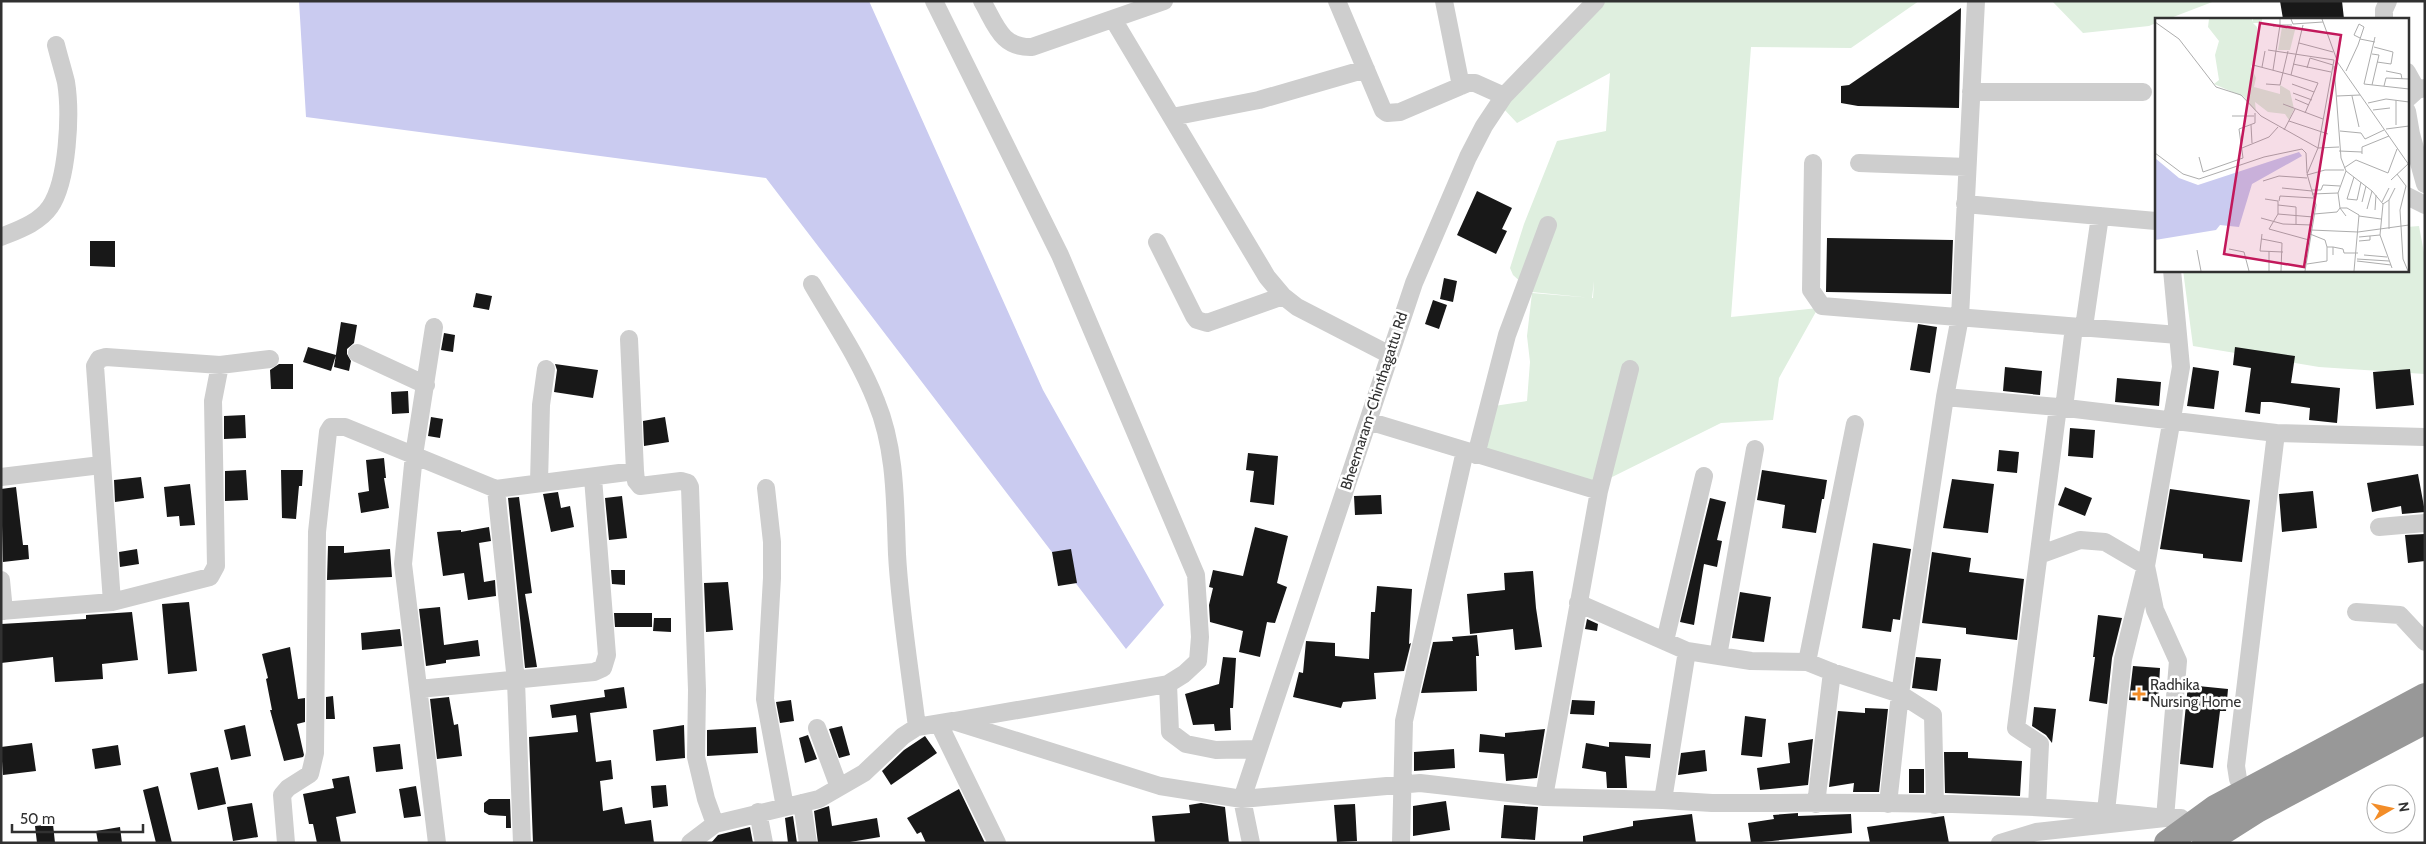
<svg xmlns="http://www.w3.org/2000/svg" width="2426" height="844" viewBox="0 0 2426 844" font-family="Cabin,sans-serif">
<rect width="100%" height="100%" fill="#fff"/>
<path fill="#dfefdf" d="M1600 1H1919L1851 48 1751 47 1731 317 1818 308 1779 378 1773 420 1721 423 1596 485 1478 448 1494 406 1527 401 1530 362 1527 336 1532 293 1593 298 1594 281 1592 298 1532 292 1513 275 1510 268 1524 224 1557 141 1606 131 1610 73 1517 123 1502 107Z
M2052 1H2215L2168 19H2156V23L2149 26 2083 33Z
M2419 226 2425 258V374L2319 367 2193 346 2183 270H2407V227Z"/>
<path fill="#cacbf0" d="M299 1H869L1043 390 1164 605 1126 649 766 178 306 117Z"/>
<path fill="#181818" d="M2280 1H2342L2344 19H2283Z
M1961 8 1959 108 1858 106 1841 103V86L1849 85Z
M1477 191 1512 208 1502 229 1507 231 1496 254 1457 235Z
M1827 238 1953 240 1951 294 1826 292Z
M90 241H115V267L90 266Z
M1444 278 1457 281 1453 302 1440 299Z
M476 293 492 296 489 310 473 307Z
M1433 300 1447 305 1439 329 1425 324Z
M341 322 357 325 354 343 347 349V354L351 361 349 371 334 367Z
M1918 324 1937 327 1930 373 1910 370Z
M444 333 455 335 453 352 441 350Z
M308 347 336 355 331 371 303 362Z
M2235 347 2295 356 2291 383 2340 388 2337 423 2309 420 2310 408 2271 402H2261L2260 414 2245 412 2251 368 2233 365Z
M279 364H293V389H271L270 370Z
M555 364 598 370 593 398 554 392 557 370Z
M2005 367 2042 371 2040 395 2003 391Z
M2193 367 2219 371 2214 409 2187 406Z
M2410 369 2414 405 2376 409 2373 372Z
M2117 378 2161 382 2159 406 2115 402Z
M408 391 409 413 392 414 391 392Z
M245 415 246 438 224 439V416Z
M431 417 443 419 440 438 428 436Z
M665 417 669 442 644 446 643 421Z
M2070 428 2095 430 2093 458 2068 456Z
M1999 450 2019 452 2017 473 1997 471Z
M1248 453 1278 456 1274 505 1250 502 1254 471 1246 470Z
M384 458 386 478H384L389 508 361 513 358 493 369 491 366 460Z
M246 470 248 500 225 501V471Z
M281 470H303L302 486H299L296 519 282 518Z
M1762 470 1827 480 1824 499H1822L1816 533 1782 528 1785 505 1757 500Z
M2418 474 2425 512 2402 514 2401 506 2372 512 2367 483Z
M141 477 144 498 115 502 114 480Z
M1952 479 1994 484 1988 533 1943 528Z
M190 484 195 525 180 526 179 516 167 517 164 487Z
M16 487 23 545H28L29 559 3 562 1 489Z
M2065 487 2092 498 2085 516 2058 505Z
M2170 489 2250 500 2242 562 2203 558V554L2160 549Z
M2313 491 2317 528 2282 532 2279 494Z
M558 492 561 508 570 506 574 527 551 532 543 494Z
M1381 495 1382 514 1355 515 1354 496Z
M622 496 627 538 609 540 605 498Z
M519 497 532 593 525 594 537 667 525 668 508 498Z
M1710 498 1726 502 1717 540 1722 541 1717 567 1704 564 1694 625 1680 622Z
M489 527 491 541 479 543 484 582 495 580 496 596 468 600 464 573 443 576 437 532 461 530V532Z
M1255 527 1288 536 1277 583 1287 587 1275 623 1267 622 1260 657 1239 652 1243 631 1210 622 1209 605 1213 588 1209 587 1213 570 1243 576Z
M2425 534V561L2408 563 2405 535Z
M1873 543 1911 549 1900 620 1893 619 1891 632 1862 628Z
M328 546H344V553L390 549 392 577 327 580Z
M137 549 139 564 120 567 119 552Z
M1071 549 1077 583 1058 586 1052 552Z
M1932 552 1971 558 1969 572 2024 579 2017 640 1966 634V628L1922 623Z
M611 570H625V585L612 584Z
M1533 571 1536 608 1542 647 1515 650 1513 629 1470 634 1467 594 1505 590 1504 573Z
M728 582 733 630 706 632 704 583Z
M1377 586 1412 589 1409 644 1411 643 1404 671 1374 673 1376 699 1343 702 1341 708 1293 697 1299 672 1303 673 1306 641 1335 643V656L1369 659 1371 612H1375Z
M1740 592 1771 597 1764 642 1732 638Z
M189 602 197 671 168 674 162 604Z
M440 607 444 645 478 640 480 656 446 660V663L426 666 419 609Z
M132 612 138 660 102 664 103 679 55 682 53 657 1 663V624L86 619V615Z
M614 613H652V627H615Z
M2098 615 2122 618 2112 658 2107 704 2089 701 2095 657H2093Z
M654 618H671V632L653 631Z
M1587 619 1598 624 1597 631 1585 629Z
M400 629 402 646 362 650 361 633Z
M1477 635 1479 656H1476L1477 691 1421 693 1433 642 1453 641 1452 637Z
M290 647 298 699 305 698V722L297 724 304 755 303 757 284 761 270 710H272L266 679 268 678 262 654Z
M1223 657 1236 658 1233 708H1230L1231 730 1215 731 1214 724 1193 725 1185 694 1219 684Z
M1916 657 1941 659 1937 691 1912 688Z
M2133 666 2160 668 2158 702 2129 700Z
M2188 685 2228 689 2226 711H2220L2213 768 2180 764Z
M624 687 627 708 590 713 596 762 611 760 613 779 600 781 603 811 622 807 625 824 651 820 654 843H533L529 737 578 732 576 715 552 718 550 705 605 697 604 690Z
M333 696 335 719H326V697Z
M449 697 454 725 458 724 462 756 437 759 430 699Z
M791 700 794 721 780 723 776 702Z
M1572 700 1595 701 1594 715 1570 714Z
M2034 707 2056 709 2052 743 2046 735 2032 726Z
M1865 708 1888 709 1879 792H1853L1854 783 1829 787 1838 711 1865 713Z
M1745 716 1766 719 1762 757 1741 755Z
M245 725 251 756 231 760 224 730Z
M684 725 685 758 656 761 653 730Z
M842 726 850 755 839 758 829 729Z
M756 727 758 753 707 756V730Z
M1545 729 1537 778 1506 781 1504 754 1479 752 1480 734 1505 737V733Z
M808 735 817 759 805 763 799 738Z
M925 736 937 753 891 785 882 771 904 750Z
M1813 739 1808 785 1760 790 1757 768 1790 763 1788 743Z
M1609 742 1651 744 1650 758 1625 756 1627 788H1607L1606 772 1582 768 1586 743 1609 747Z
M32 743 36 771 3 775 1 747Z
M400 744 403 769 376 772 373 747Z
M118 745 121 765 95 769 92 749Z
M1454 749 1455 768 1414 771V752Z
M1705 750 1707 771 1678 775 1681 753Z
M1944 752H1968V758L2022 761 2020 796 1945 793Z
M218 767 226 804 198 810 190 773Z
M1909 769H1924V793H1909Z
M349 776 356 813 336 817 341 843H317L313 824H309L303 794 334 788 332 779Z
M666 785 668 806 653 808 651 786Z
M158 786 172 843H156L143 790Z
M416 786 421 816 404 818 399 789Z
M959 789 985 843H926L921 832 917 834 907 818Z
M489 799H510L511 828H506V816L489 815 484 812V803Z
M1446 801 1450 830 1413 836V806Z
M252 803 258 837 233 841 227 807Z
M1201 803 1225 807 1229 843H1155L1152 816 1190 813 1189 805Z
M1355 804 1357 841 1337 842 1334 805Z
M1504 805 1538 807 1535 840 1501 838Z
M829 806 832 826 877 818 880 837 844 843H818L814 811Z
M1798 813V816L1851 814 1852 833 1751 843 1748 823 1774 819 1773 815Z
M1692 814 1696 843H1583V836L1633 826V821Z
M793 816 797 843H788L785 818Z
M1944 816 1949 843H1870L1867 827Z
M53 824 55 843H37L35 826Z
M120 827 122 843H98L96 831Z
M750 827 753 843H711L718 835Z"/>
<g fill="none" stroke-linecap="round" stroke-linejoin="round">
<path stroke="#cecece" stroke-width="18" d="M934 1 1060 255 1196 575 1200 637 1198 661 1184 674 1168 684 954 721
M982 1C996 25 1001 48 1032 47L1164 1
M1337 1 1383 110 1387 113 1400 112 1468 83H1475L1504 96
M1444 1 1461 86
M1113 19 1267 277 1283 296 1297 307 1390 355
M2384 19V10L2388 1
M2407 72 2417 90
M1971 92H2143
M2407 99 2417 90 2425 88
M2407 111 2411 134 2425 184
M1172 117 1259 100 1366 69
M1813 163 1811 290 1822 306 2178 335
M1859 163 1967 167
M2407 196 2425 205
M1965 204 2156 221
M1 237C18 230 39 223 50 207 68 181 71 113 66 82 63 70 59 57 56 45
M1157 242 1194 316 1197 320 1207 323 1283 296
M812 284C834 322 860 360 876 401 896 449 895 502 897 554 900 610 910 670 917 727
M434 327 414 455 403 564 437 843
M2084 327 2100 216
M357 353 426 385
M1945 397 1960 317 1976 1
M2064 408 2074 327
M1368 421 1599 491
M1476 455 1507 335 1548 225
M635 471 636 481 640 486 681 481 688 483 690 487 697 690 696 757 706 799 715 824
M1 477 101 465
M539 482 541 405 546 369
M766 488 772 542V578L765 699 785 807
M496 489 516 681 522 843
M2379 527 2425 523
M2039 555 2080 540 2105 542 2146 566 2123 659 2106 811
M1 580 4 611
M112 602 95 366 99 359 106 357 220 365 270 359
M1578 603 1687 651 1751 661 1807 662 1832 672 1900 694 1945 397 2058 407 2276 433 2425 437
M1 611 112 602 210 577 216 566 213 401 220 365
M2356 612 2400 615 2425 642
M1665 641 1704 476
M1718 656 1755 449
M1807 662 1855 424
M1168 684 1170 732 1186 744 1216 750 1258 749
M419 689 594 672 603 668 607 655 593 478
M939 724 997 843
M817 728 839 787
M2244 791 2238 779 2236 766 2276 433
M1544 797 1599 491 1630 369
M1663 800 1687 651
M802 803 808 843
M1816 804 1832 672
M1888 804 1900 694 1933 715 1935 805
M2037 807 2040 744 2016 728 2058 407
M758 812 764 843
M286 843 282 795 288 788 310 774 315 753 317 532 328 432 331 427H345L496 489 635 471 629 339
M690 843 715 824 819 799 864 773 903 736 917 727 953 721 1160 786 1242 799 1420 783 1544 797 1663 800 1712 803C1863 803 2015 800 2165 818L2178 661 2155 610 2146 566 2181 367 2172 270
M1251 843 1242 799 1414 283 1468 157 1484 126 1504 96 1596 1
M1401 843 1404 721 1465 451
M2000 843 2036 832 2165 818H2181L2197 832"/>
<path stroke="#989898" stroke-width="26" d="M2167 843 2215 808 2425 696
M2205 843 2257 810 2425 721"/>
</g>
<path fill="#f38d28" stroke="#fff" stroke-width="2" d="M2136.5 686.5h5v5h5v5h-5v5h-5v-5h-5v-5h5z"/>
<g text-anchor="middle" dominant-baseline="central" stroke-width="5" stroke-linejoin="round" paint-order="stroke">
<g font-size="15" fill="#313131" stroke="#fff">
<text transform="translate(1374 401) rotate(-72)">Bheemaram-Chinthagattu Rd</text>
</g>
<g font-size="15" fill="#313131" stroke="#fff" text-anchor="start">
<text x="2150" y="685">Radhika<tspan x="2150" dy="17">Nursing Home</tspan></text>
</g>
</g>
<g transform="translate(2155 18)">
<rect width="254" height="254" fill="#fff"/>
<path d="M54 1H97L98 4V1H107V5H98L102 9 103 31 96 49 101 60 99 69 125 76V67L135 73 139 91 134 102 130 96 113 94 100 84 101 94 89 79 59 66 64 62 60 37 64 23 53 9ZM141 8 135 32H123L127 9Z" fill="#dfefdf"/>
<path d="M144 134 147 138 97 166 84 209 65 207 61 212 0 222V140L24 160 43 167Z" fill="#cacbf0"/>
<path fill="none" stroke="#adadad" stroke-width="1" d="M125 1V7H137M136 1 138 6 168 4M167 1 183 45 254 147M0 4 24 21 61 69 86 77 106 98 163 130 184 129M148 7 136 57 163 65 150 95M220 19 209 66 254 71M205 21 220 24M144 25 178 34M219 29 238 34 236 46 222 44M113 32 179 42 163 130 152 156 161 187 150 253M217 36 224 37 217 67M138 46 176 54M98 47 136 57M179 48 186 140 191 153 217 173 228 186 225 217 237 250M107 49 110 33M152 50 155 40 178 47M118 52 125 7 118 8M191 53 203 27 209 9 204 6 199 17 205 20M231 53 246 56 247 61M111 66 125 67 133 33M137 66 159 74M229 68 231 60 254 61M138 75 157 82M182 78 205 77M197 78 204 109M140 81 154 87M241 82V107M213 85 231 81 254 84M128 86 168 101M218 92 235 90M77 98H99M134 103 173 116M96 107 97 125M231 111 254 108M129 112 140 91M185 113 206 115 210 121 229 112M87 130 114 119 123 109M184 133 207 134V136M207 134V129L234 118M0 135 28 156 44 161 109 139 147 131 151 135 152 155M44 139 48 154 88 140 84 111 100 105V95M189 150 201 142 233 155 242 131M191 153 183 175 185 190H192L204 197 199 253M242 156 251 168 245 192 248 241 253 253M152 157 170 152H189M199 159 192 181 202 182 206 164M236 162 253 146M108 163 124 158 152 160M127 170 157 173M157 172H166L168 167 185 168M157 176 183 175M110 181 123 183V196L114 211 154 222M124 183 125 178 158 180M207 184 211 168M227 184 234 170M228 186 234 182 240 170M123 187 141 189V206M212 191 217 173M220 192 221 177M123 196 158 199M159 196 182 194 185 190 191 198M204 198 226 201M106 200 128 206 157 207M234 211V182M156 212 203 214 254 207M107 216 105 233 128 234M155 216 170 222 172 229H178V237M204 219 225 217M107 221 127 225 126 253M204 223 215 222V218M178 229 188 231 189 235H203M74 231 89 234 94 253M42 232 46 253M209 237 232 239M202 241 234 243M202 243 236 247M152 246 172 243V229M114 253V233"/>
<path fill="#c2185b" fill-opacity="0.15" stroke="#c2185b" stroke-width="2.5" d="M105 5 186 17 149 249 69 236Z"/>
<rect width="254" height="254" fill="none" stroke="#313131" stroke-width="2.5"/>
</g>
<rect width="2426" height="844" fill="none" stroke="#313131" stroke-width="5"/>
<g transform="translate(2391 809) rotate(81)"><circle r="24" fill="#ffffff" stroke="#adadad"/>
<path d="M0-4L9 19L0 12L-9 19Z" fill="#f38d28"/>
<text y="-8" font-size="14" font-weight="bold" text-anchor="middle" fill="#313131">N</text>
</g>
<path d="M12 824v8h131v-8" fill="none" stroke="#313131" stroke-width="2.5"/>
<text x="20" y="824" font-size="15" fill="#313131" stroke="#ffffff" stroke-width="4" paint-order="stroke">50 m</text>
</svg>
